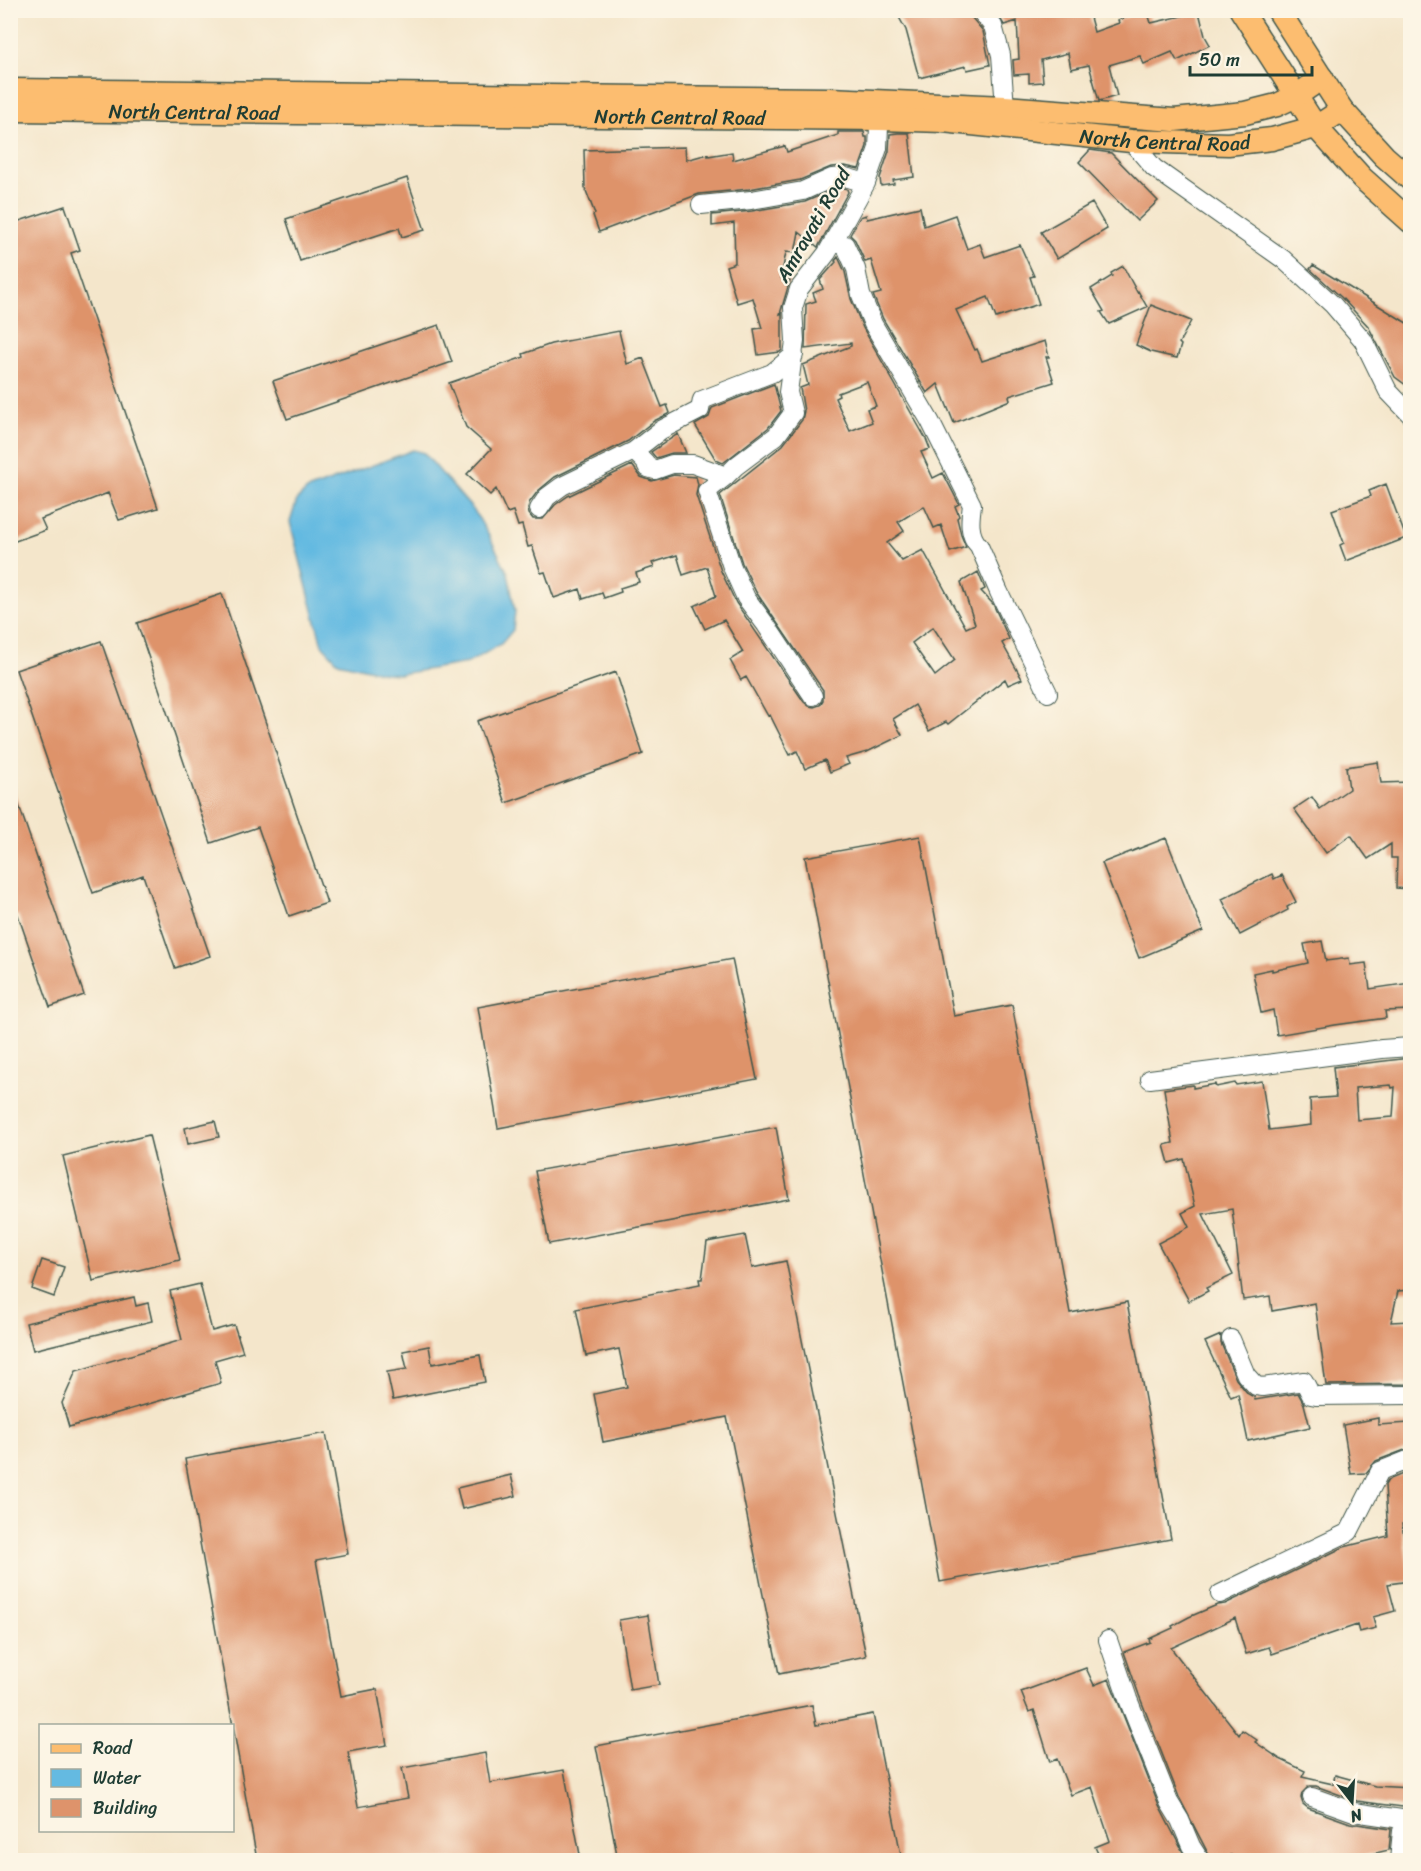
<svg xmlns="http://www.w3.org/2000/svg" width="1421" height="1871" viewBox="0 0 1421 1871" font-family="Sriracha,sans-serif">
<rect width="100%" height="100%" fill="#fcf5e5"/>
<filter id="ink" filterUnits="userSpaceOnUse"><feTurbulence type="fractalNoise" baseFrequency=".0167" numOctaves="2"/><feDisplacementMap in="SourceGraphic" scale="12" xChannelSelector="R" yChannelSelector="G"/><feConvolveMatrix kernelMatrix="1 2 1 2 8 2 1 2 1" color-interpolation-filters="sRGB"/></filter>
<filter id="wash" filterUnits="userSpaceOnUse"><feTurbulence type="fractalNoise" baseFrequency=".008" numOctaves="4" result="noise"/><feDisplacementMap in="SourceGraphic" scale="24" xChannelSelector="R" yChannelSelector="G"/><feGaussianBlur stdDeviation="1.35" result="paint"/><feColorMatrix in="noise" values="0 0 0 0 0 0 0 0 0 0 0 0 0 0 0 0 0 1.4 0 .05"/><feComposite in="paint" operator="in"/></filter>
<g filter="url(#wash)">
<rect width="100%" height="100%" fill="#f4e6cb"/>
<path fill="#64bae1" stroke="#427c8a" stroke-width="1.5" d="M413 450 424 453 475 512 488 534 508 573 515 611 513 630 501 644 468 663 400 674 385 673 338 662 322 645 290 522 297 500 307 490Z"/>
<g id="blocks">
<path fill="#de936b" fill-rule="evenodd" d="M895 10H969L971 17 983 31 990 65 967 70 966 66 919 78 906 30Z
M995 10H1088L1094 32 1119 23 1118 20 1145 10H1147L1151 23 1199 12 1205 36 1210 45 1177 61 1172 52 1144 64 1140 56 1109 65 1117 96 1099 101 1089 65 1071 69 1068 53 1041 60 1043 82 1029 83V74L1014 75 1013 60 1019 59 1017 21 1004 25Z
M838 132H864L865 137H867V146L859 169 845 166 831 167 800 180 749 189 699 194 599 232 593 215 595 214 585 188 584 150 685 147 686 160 708 154V156L732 152 733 160 785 146 787 152 838 135Z
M898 133H909L914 177 893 180 894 184 881 186 880 178 889 151 890 134Z
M1090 150 1111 153 1158 201 1137 221 1079 162Z
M407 178 425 230 402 237 399 228 300 261 286 219Z
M844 188 847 189 848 192 818 247 799 232 795 253 786 252 781 278 790 280 780 314 782 313V350L780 352 758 355 754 329 762 328 753 298 737 303 726 266 735 263 734 223 712 226V215L752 211 805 202 835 189Z
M1092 203 1107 229 1057 259 1041 232Z
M65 206 80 250 71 253 158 508 119 520 108 493 41 519 46 530 10 543V224Z
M920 207 924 226 955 215 967 249 980 244 985 257 1020 245 1034 276 1030 277 1039 304 996 318 988 297 956 310 975 350 977 349 982 361 1045 341 1049 357H1046L1054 382 1009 396 1010 400 954 423 938 384 927 393 883 319 873 295 881 293 871 260 865 262 855 240 850 235 860 217 866 215 867 219Z
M838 257 845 272 851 299 863 328 926 439 930 449 921 452 933 478 943 473 959 504 955 506 959 516 957 518 961 535 966 547 950 552 941 525 934 528 924 506 898 522 904 531 887 543 902 561 923 550 966 628 975 624 961 582 978 572 985 589 981 591 993 604 1009 639 1002 643 1022 679 1008 685 1005 679 948 724 946 722 929 731 915 705 893 719 902 735 867 752 846 758 849 764 830 772 825 760 805 769 797 751 790 755 770 715 768 716 746 677 741 680 730 660 743 652 724 620 705 629 694 606 716 596 707 567 683 575 677 555 652 563 654 567 636 573 639 582 620 588 621 592 604 598 602 593 583 599 580 589 554 598 545 572 541 573 532 546 528 547 522 525 518 526 513 511 507 513 496 489 490 495 467 474 491 449 466 427 449 383 524 357 523 354 551 344 619 331 627 364 643 358 662 407 667 405 670 413 654 421 628 441 555 477 538 491 529 503 528 509 529 514 533 519H543L555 505 568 496 632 465 641 477 652 481 674 475 696 477 698 484 696 495 721 571 736 603 804 702 809 706 814 707 820 705 823 700V690L756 592 742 563 720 495 783 445 802 420 804 411 800 388 808 385 803 365 851 346V343L805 349 806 304 816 301 813 293 823 289 820 280 836 262 835 261ZM867 382 876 406 867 409 872 422 850 431 835 398 839 396 838 393ZM933 627 955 660 935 676 912 643Z
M1313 265 1410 325V388L1395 377 1368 326 1341 297 1310 269Z
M1123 266 1137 292 1138 291 1147 307 1109 324 1101 312 1104 311 1091 289 1112 276 1111 273Z
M1151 305 1191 321 1179 343 1181 345 1177 358 1151 352 1136 345Z
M439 325 452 362 287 419 273 381Z
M774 384 781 411 768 428 723 463 716 460 695 425 709 417 712 408Z
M678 434 686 453H672L656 458 651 452Z
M1386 484 1406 538 1346 561 1340 545 1344 543 1332 510 1371 496 1369 491Z
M222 594 327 903 289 916 258 827 211 843 137 623Z
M101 641 210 956 175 968 143 875 93 893 16 670Z
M616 672 643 754 506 803 477 721Z
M1378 762 1381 783 1410 782V889L1396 888 1397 858H1391V844L1368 859 1351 835 1326 853 1294 809 1312 797 1320 809 1349 789 1346 767Z
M13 788 84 995 50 1007 18 915 10 918V789Z
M920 836 954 1016 1012 1005 1070 1313 1127 1302 1171 1539 940 1582 805 857Z
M1166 838 1203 931 1139 958 1102 863Z
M1272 874 1274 879 1282 875 1296 902 1287 907 1288 910 1240 935 1222 899Z
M1322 941 1326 961 1349 958 1350 965 1366 963 1370 989 1410 983V1010L1385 1011 1386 1018 1335 1025 1277 1035 1273 1010 1261 1013 1253 973 1272 969V971L1308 963 1304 944Z
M732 959 757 1079 498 1128 478 1007Z
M1410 1058V1290L1398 1291 1391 1322 1410 1321V1384L1326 1385 1315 1303 1272 1311 1270 1296 1243 1300 1232 1209 1203 1214 1233 1275 1206 1288 1208 1291 1189 1301 1158 1243 1189 1227 1182 1213 1195 1206 1184 1159 1169 1163 1164 1145 1173 1143 1164 1089 1193 1085V1088L1215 1084 1216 1087 1235 1083 1236 1085 1262 1081 1269 1130 1311 1125 1310 1099 1336 1097 1333 1067ZM1391 1085 1392 1088 1395 1087 1393 1117 1357 1120 1355 1088Z
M215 1121 219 1137 188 1144 185 1128Z
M776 1127 789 1199 549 1244 535 1171Z
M149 1135 180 1260 93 1281 63 1156Z
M745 1235 752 1268 786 1261 866 1656 779 1674 727 1417 603 1442 594 1394 627 1387 619 1349 586 1356 576 1309 700 1284 699 1279H702L707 1242Z
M42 1260 64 1267 54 1297 32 1289Z
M200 1284 212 1331 234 1325 243 1352 215 1360 221 1383 69 1427 62 1403 76 1371 182 1340 170 1291Z
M134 1297 136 1306 148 1303 152 1321 33 1350 26 1323Z
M1221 1335V1343L1236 1379 1248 1394 1254 1397 1255 1400 1298 1393 1304 1404 1310 1427 1248 1441 1238 1394 1231 1397 1205 1342Z
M429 1346 432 1364 480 1355 485 1382 393 1400 387 1372 407 1369 403 1351Z
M1378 1418V1425L1410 1423V1448L1376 1461 1366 1473 1351 1474 1343 1425Z
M326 1433 348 1554 316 1560 341 1696 377 1689 387 1745 348 1752 358 1807 408 1798 402 1768 485 1753 490 1783 564 1770 581 1860H257L185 1459Z
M1410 1471V1519H1404V1524H1402L1410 1581 1388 1584 1395 1611 1373 1617 1376 1628 1359 1632 1357 1625 1272 1654 1269 1647 1246 1654 1235 1618 1171 1648 1239 1735 1242 1730 1257 1740 1255 1742 1280 1759 1305 1771 1302 1777 1333 1784 1335 1775 1375 1786 1410 1788V1808L1357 1801 1316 1786H1309L1302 1793 1301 1798 1303 1804 1308 1808 1350 1823 1391 1829 1389 1850 1354 1858 1355 1860H1231V1855L1220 1859 1219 1856 1211 1859 1179 1797 1139 1695 1124 1652 1150 1642 1149 1639 1173 1628 1172 1626 1189 1617 1217 1605 1225 1604 1344 1547 1388 1536 1385 1485 1388 1480Z
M511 1475 516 1496 462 1509 457 1488Z
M648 1615 659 1685 630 1690 619 1620Z
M1086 1668 1094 1685 1109 1679 1159 1806 1187 1860H1101L1095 1847 1110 1841 1092 1787 1071 1795 1057 1759 1050 1762 1034 1710 1029 1712 1021 1692Z
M812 1705 816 1725 873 1714 902 1860H618L596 1746Z"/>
</g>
</g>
<g filter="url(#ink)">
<use href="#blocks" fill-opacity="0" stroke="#3f564b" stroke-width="1.5"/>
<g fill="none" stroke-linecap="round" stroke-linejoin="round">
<defs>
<path id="minor" d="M980 10 993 26 1001 55 1006 120
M1131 141 1154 168 1283 259 1333 305 1363 340 1388 391 1410 414
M701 205 751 200 803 191 832 178 845 177 866 183
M833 243 845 245 856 269 861 295 873 324 930 421 972 505C970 519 968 535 979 546L999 592 1048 693
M634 451 645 462 648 468 655 470 672 464H693L726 476
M539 509 547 497 562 486 634 451 661 430 700 410 702 400 772 373 794 355
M813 696 766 625 746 598 732 567 707 491 726 476 736 466 776 436 793 413 788 392 795 341 793 308 799 289 827 253 866 183 878 148 880 106
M1150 1079 1382 1049 1410 1047
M1231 1339 1246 1375 1256 1386 1263 1387 1304 1381 1311 1395 1316 1396 1410 1395
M1220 1594 1349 1532 1380 1471 1410 1459
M1108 1640 1128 1699 1169 1802 1180 1820 1191 1846 1200 1860
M1312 1797 1354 1812 1408 1820
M1399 1860 1402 1831 1410 1819"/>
<g id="major">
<path d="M1241 10 1316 127 1362 178 1410 221"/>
<path d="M1278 10 1342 110 1384 156 1410 179"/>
<path d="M10 90 830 99 1005 107 1174 120 1245 113 1277 105 1296 96 1322 78"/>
<path id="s1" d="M10 110 880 119 943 121 1131 141 1228 144 1272 139 1316 127 1342 110"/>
</g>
</defs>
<use href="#minor" stroke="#3f564b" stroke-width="20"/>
<use href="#major" stroke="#3f564b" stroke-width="25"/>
<use href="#minor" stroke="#fff" stroke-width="18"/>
<use href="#major" stroke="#fcbd6f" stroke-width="22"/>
</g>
</g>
<g text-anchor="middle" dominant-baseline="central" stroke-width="4.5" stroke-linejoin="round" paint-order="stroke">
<g font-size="20" fill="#1f3d34" stroke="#fcf5e5">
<text stroke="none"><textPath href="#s1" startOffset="184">North Central Road</textPath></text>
<text stroke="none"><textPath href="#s1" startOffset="670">North Central Road</textPath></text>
<text stroke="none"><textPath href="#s1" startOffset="1156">North Central Road</textPath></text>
<text transform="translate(813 225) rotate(-60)">Amravati Road</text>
</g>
</g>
<rect width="1421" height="1871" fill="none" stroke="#fcf5e5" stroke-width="36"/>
<rect x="39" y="1724" width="195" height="108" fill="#fcf5e5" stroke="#a4ab9e" stroke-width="1.5"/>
<rect x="51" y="1744" width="30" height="9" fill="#fcbd6f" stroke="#a4ab9e" stroke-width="1.5"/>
<text x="93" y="1754" font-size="18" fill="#1f3d34">Road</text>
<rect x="51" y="1769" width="30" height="18" fill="#64bae1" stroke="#a4ab9e" stroke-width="1.5"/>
<text x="93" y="1784" font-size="18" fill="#1f3d34">Water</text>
<rect x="51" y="1799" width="30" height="18" fill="#de936b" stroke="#a4ab9e" stroke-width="1.5"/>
<text x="93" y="1814" font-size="18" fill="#1f3d34">Building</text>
<g transform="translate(1352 1802) rotate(163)" stroke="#fcf5e5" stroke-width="4.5" paint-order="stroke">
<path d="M0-4.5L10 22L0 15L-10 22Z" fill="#1f3d34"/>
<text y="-9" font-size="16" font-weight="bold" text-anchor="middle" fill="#1f3d34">N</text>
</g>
<path d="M1190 66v9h122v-9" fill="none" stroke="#1f3d34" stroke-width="3"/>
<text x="1199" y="66" font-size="18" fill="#1f3d34" stroke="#fcf5e5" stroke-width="4.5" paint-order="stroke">50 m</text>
</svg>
